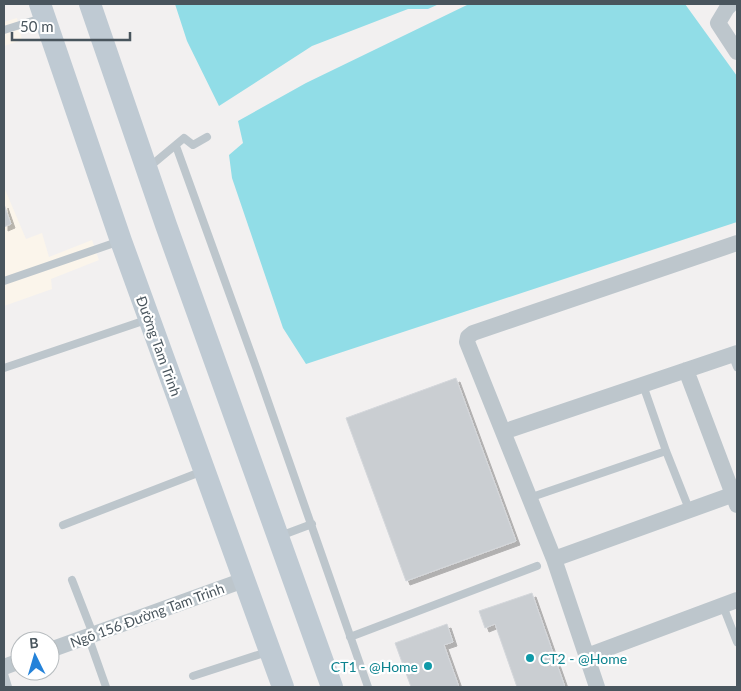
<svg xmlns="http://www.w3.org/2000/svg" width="741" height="691" viewBox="0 0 741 691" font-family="Lato,sans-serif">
<defs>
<filter id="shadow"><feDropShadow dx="4" dy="4" stdDeviation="0" flood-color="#0004"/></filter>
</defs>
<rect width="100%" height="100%" fill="#f2f0f0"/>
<path fill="#fbf5eb" d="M17 18 22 40 4 46V22Z
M4 187 26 239 42 233 49 257 92 240 99 260 51 279 52 289 4 306Z"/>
<path fill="#91dde7" d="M175 4H439L428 9H408L312 46 219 106 187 41Z
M469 4H685L737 76V222L306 364 283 328 232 178 229 155 243 143 238 121 306 83Z"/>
<path fill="#caced2" stroke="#d4d7db" filter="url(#shadow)" d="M4 204 11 224 4 227Z
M456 378 516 541 406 581 346 418Z
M532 593 565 687H517L495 624 485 628 479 611Z
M447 624 453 642 444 645 459 687H411L395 643Z"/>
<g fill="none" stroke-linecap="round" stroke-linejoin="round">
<path stroke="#bdc6cc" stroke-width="8" d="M4 30 42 18
M176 146 257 370 368 687
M148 168 184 138 193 145 207 137
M4 281 120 241
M732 354 737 367
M4 368 146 320
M643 385 666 451 689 509
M529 498 666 451
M63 525 203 471
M280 536 312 524
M72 580 93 634
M723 606 737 642
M88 636 106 687
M350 637 537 566
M4 674 8 687
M193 676 267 652"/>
<path stroke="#bdc6cc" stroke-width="16" d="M731 4 727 8 718 23 737 52
M686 370 737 505
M503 432 737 353
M554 559 737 493
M50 650 244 580
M587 656 737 600
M4 667 20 661
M597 687 554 559 467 342 468 337 473 333 737 243"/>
<path stroke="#bfcad3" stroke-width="22" d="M40 4 121 241 283 687
M90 4 166 225 332 687"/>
</g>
<g fill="#0f9aa8" stroke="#fff" stroke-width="2">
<circle cx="530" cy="658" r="5"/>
<circle cx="428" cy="666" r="5"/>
</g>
<g text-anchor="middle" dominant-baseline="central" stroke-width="4.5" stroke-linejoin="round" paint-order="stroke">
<g font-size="14" fill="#49555d" stroke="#fff">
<text transform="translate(159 346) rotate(70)">Đường Tam Trinh</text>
<text transform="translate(147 615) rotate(-20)">Ngõ 156 Đường Tam Trinh</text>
</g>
<g font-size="14" fill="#0d838f" stroke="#fff" text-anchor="start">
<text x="540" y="658">CT2 - @Home</text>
<text x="418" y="666" text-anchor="end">CT1 - @Home</text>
</g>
</g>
<rect width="741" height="691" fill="none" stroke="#49555d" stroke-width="10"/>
<g transform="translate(35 656) rotate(355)"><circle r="24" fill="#ffffff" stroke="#b6bbbe"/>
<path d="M0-4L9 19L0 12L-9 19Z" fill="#2482d9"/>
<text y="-8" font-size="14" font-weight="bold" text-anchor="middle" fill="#49555d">B</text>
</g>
<path d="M12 32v8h118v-8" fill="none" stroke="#49555d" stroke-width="2.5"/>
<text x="20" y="32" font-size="15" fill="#49555d" stroke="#ffffff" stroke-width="4" paint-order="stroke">50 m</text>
</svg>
